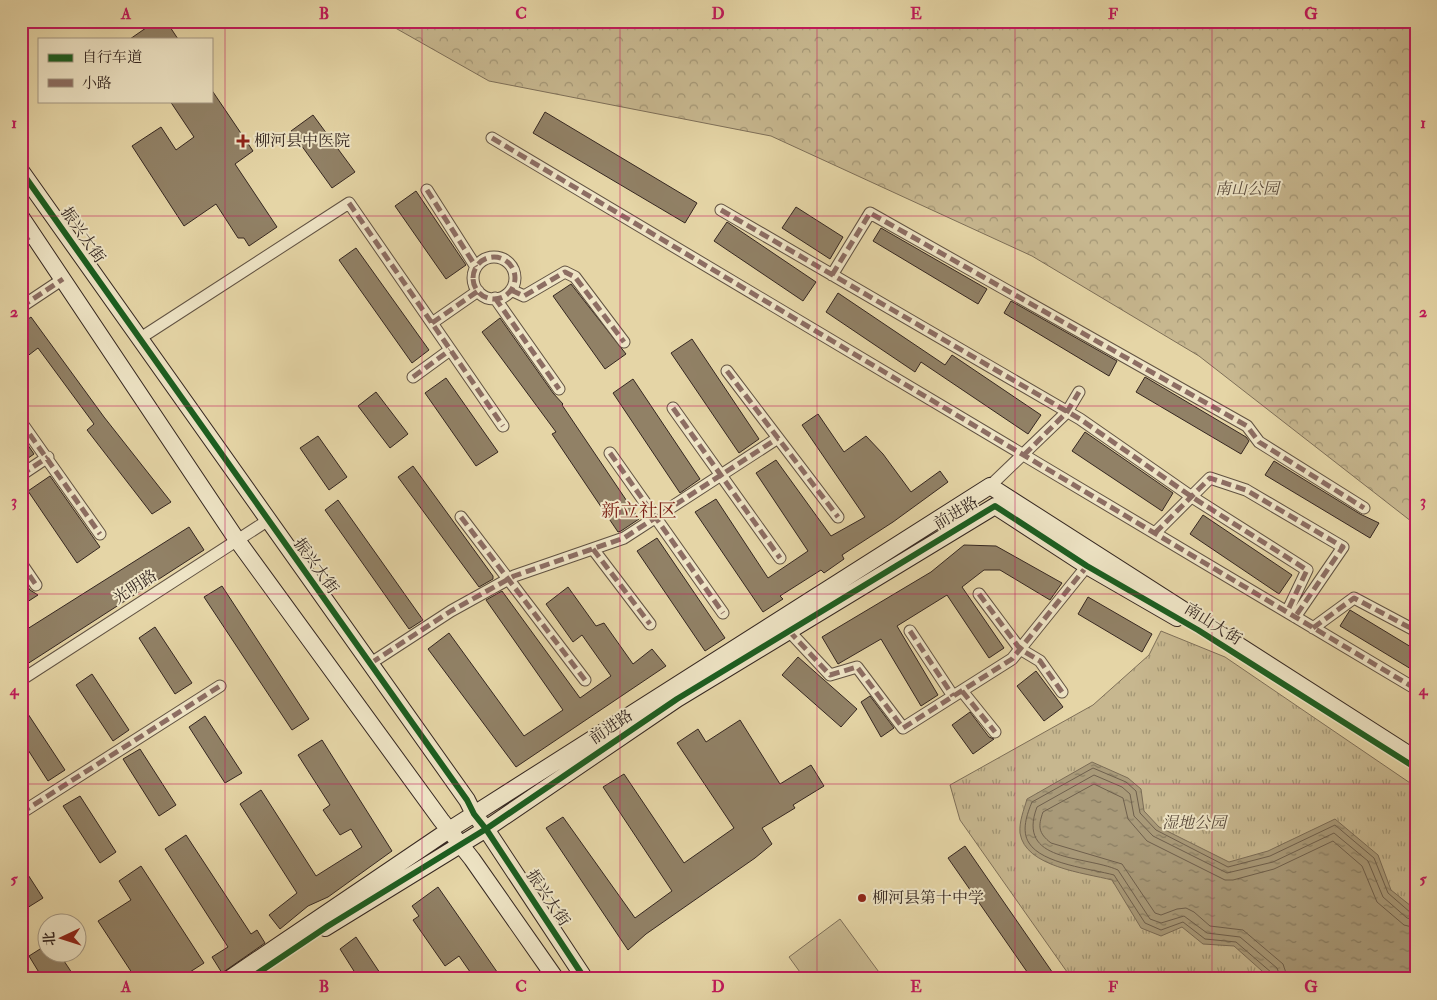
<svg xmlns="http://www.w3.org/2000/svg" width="1437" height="1000" viewBox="0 0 1437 1000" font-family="'IM FELL Double Pica','Noto Serif SC',serif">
<defs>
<pattern id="grass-tufts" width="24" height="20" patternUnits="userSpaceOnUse" patternTransform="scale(1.25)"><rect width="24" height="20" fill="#c7b78f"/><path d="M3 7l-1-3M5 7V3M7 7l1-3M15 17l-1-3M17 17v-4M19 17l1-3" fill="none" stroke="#a29574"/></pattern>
<pattern id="forest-crowns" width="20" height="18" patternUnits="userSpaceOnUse" patternTransform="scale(1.25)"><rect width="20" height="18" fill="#c7b78f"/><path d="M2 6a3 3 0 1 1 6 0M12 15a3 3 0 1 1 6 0" fill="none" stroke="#a29574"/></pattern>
<pattern id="water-ripples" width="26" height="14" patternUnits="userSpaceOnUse" patternTransform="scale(1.25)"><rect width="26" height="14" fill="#a99a79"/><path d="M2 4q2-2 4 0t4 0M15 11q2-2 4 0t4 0" fill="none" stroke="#8a7e63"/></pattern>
</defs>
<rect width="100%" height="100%" fill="#e5d5a6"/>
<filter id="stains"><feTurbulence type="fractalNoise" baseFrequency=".004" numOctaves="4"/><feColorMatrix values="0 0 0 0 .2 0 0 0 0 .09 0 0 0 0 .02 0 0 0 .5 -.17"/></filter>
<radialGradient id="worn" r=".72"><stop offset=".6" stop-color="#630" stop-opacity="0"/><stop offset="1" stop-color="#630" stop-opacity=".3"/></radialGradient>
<path fill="url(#grass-tufts)" stroke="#7e6f58" d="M1161 631 1225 657 1416 787V979H1072L960 820 950 785 1093 705 1149 655Z"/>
<path fill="url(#forest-crowns)" stroke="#7e6f58" d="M383 21H1416V525L1199 356 1032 256 771 136 489 81Z"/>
<path fill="#c7b78f" stroke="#7e6f58" d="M840 919 884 979H805L789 957Z"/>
<path fill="url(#water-ripples)" stroke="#7b6c56" d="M1092 762 1128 778 1141 789 1144 811 1159 827 1229 862 1268 851 1335 819 1378 855 1391 890 1416 910V979H1271L1234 946 1203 944 1182 927 1161 936 1141 928 1112 880C1085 873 1025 867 1020 833 1019 821 1024 810 1027 799Z"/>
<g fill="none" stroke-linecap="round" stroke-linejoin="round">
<path stroke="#6f604d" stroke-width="1" d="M1274 979 1272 973 1236 942 1205 939 1183 922 1161 930 1145 923 1114 875C1092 869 1042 864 1029 843 1021 831 1027 814 1032 802L1093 768 1126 782 1136 791 1140 813 1156 830 1228 867 1270 856 1335 825 1374 858 1388 893 1411 913 1416 914
M1281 979 1277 968 1240 937 1207 933 1184 916 1161 923 1150 919 1118 870C1084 855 1016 863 1037 807L1094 775 1122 787 1130 794 1134 816 1153 836 1227 873 1273 862 1334 833 1368 861 1383 897 1407 918 1416 920
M1288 979 1283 964 1243 930 1210 926 1194 912 1186 908 1177 909 1161 915 1155 913 1122 864 1051 843C1038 833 1038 826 1043 812L1094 784 1123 798 1128 819 1147 841 1225 880H1233L1274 869 1333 841 1362 866 1377 902 1404 925 1416 928"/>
</g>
<path fill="#918166" stroke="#352721" d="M156 21H166L178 39H130Z
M211 89 253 151 235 164 277 227 249 246 244 238H238L216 204 184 226 132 146 161 127 176 150 194 137 170 101H211Z
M545 112 697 203 685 223 533 133Z
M313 115 355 172 332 188 291 131Z
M416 191 466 265 446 279 395 206Z
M796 207 843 237 830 259 782 228Z
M727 222 816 282 803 301 714 241Z
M881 228 987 289 978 304 873 241Z
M356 248 429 350 412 363 339 260Z
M571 284 626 354 605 369 553 296Z
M838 293 945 365 952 355 1041 415 1028 434 921 362 915 372 826 312Z
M1011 301 1117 361 1109 376 1004 313Z
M31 317 104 417 171 502 152 514 87 430 94 424 38 348 21 361V324Z
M500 318 553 393 563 404 562 405 639 519 621 531 618 532 552 434 556 432 482 332Z
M692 339 759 439 739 453 671 353Z
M1145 377 1246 437 1249 441 1241 454 1136 392Z
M446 378 498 452 476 466 425 393Z
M633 379 700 479 680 493 613 393Z
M376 392 408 434 390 448 358 406Z
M818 414 844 452 866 436 883 454 911 492 940 471 948 482 893 522 842 555 844 559 824 573 821 570 780 596 783 599 763 612 695 512 716 499 768 578 808 551 756 473 776 460 831 536 865 517 802 425Z
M1085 432 1173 493 1162 511 1072 451Z
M21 435 34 454 21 463Z
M318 436 347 477 329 490 300 448Z
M1274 461 1360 514 1379 523 1370 538 1265 475Z
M413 466 493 576V579L479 587 398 477Z
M50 476 100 547 77 563 28 491Z
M338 500 423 620 409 629 325 510Z
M1203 515 1292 575 1279 594 1190 534Z
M189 527 204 550 21 668V640L27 637 24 631Z
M657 538 725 638 705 651 637 551Z
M964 545 996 546 1062 583 1050 600 1000 570H984L962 587 1004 648 989 658 947 595 897 626 938 695 921 706 881 639 838 664 822 637 931 572Z
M21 577 30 590 38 595 21 606Z
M222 586 309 719 292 730 204 597Z
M568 587 596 626 604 623 633 664 652 649 666 666 516 767 428 649 449 633 524 736 563 710 486 600 502 591 580 698 611 676 582 635 573 642 546 604Z
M1088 597 1152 634 1142 652 1078 614Z
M1350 610 1416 650V672L1340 626Z
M155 627 192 683 175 694 139 638Z
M798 657 857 709 841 727 782 675Z
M1036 671 1063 707 1044 721 1017 686Z
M92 674 129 730 113 741 76 685Z
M870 696 894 728 881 737 861 702Z
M970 712 989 737 994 739 973 754 952 725Z
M28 714 65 770 48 781 21 739V719Z
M205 716 242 773 225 783 189 727Z
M740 720 780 784 811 765 824 786 793 805 795 808 762 828 772 844 755 858 646 934 628 950 546 828 563 817 635 918 672 891 603 787 624 774 684 863 734 828 677 743 698 729 706 742Z
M322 740 392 851 328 897 308 906 280 929 269 915 297 893 240 804 261 790 316 876 362 847 351 829 340 835 323 810 330 805 298 755Z
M140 749 176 805 159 816 123 759Z
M80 796 116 852 100 863 63 806Z
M186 835 251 934 257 930 265 943 222 973 212 957 228 947 165 849Z
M965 846 1057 979H1032L948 858Z
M21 864 43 898 27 908 21 900Z
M141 866 204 963 179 979H136L98 921 131 900 119 881Z
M438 887 502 979H475L459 956 445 966 413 920 419 916 412 906Z
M356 937 384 979H359L340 949Z
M48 944V952H58L76 979H43L29 956Z"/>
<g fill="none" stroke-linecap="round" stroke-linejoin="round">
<defs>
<path id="street" d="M492 138 1416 689
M427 190 476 267
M721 210 1080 419 1192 497 1307 570 1287 612
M21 243 33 234
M473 278a21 21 0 1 1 42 0a21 21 0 1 1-42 0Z
M832 275 870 213 1247 426 1259 442 1364 508
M511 290 524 296 565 272 575 277 624 342
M495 298 559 389
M21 307 63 279
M432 323 478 291
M139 339 349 203 503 426
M727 371 838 517
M413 377 450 350
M673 408 780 558
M21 422 100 534
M610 453 723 613
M21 475 48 457
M990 486 1067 412 1079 392
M461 517 585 680
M1155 533 1210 478 1246 490 1343 547 1295 617
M593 549 650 624
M21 563 36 585
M979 594 1020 649 1040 661 1062 692
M1313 628 1354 598 1416 631
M789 631 830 675 857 667 903 728 1012 659 1087 566
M910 631 953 696
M371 663 451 611 514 576 624 538 778 438
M21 680 267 521
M962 691 995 732
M21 813 220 686"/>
<path id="secondary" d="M21 171 467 800 474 814 486 829 585 979
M21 217 237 540 441 820 472 859 556 979
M325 928 486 829 677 699 995 506 1087 566 1177 618
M229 979 449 830 990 486 1416 759"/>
</defs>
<use href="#street" stroke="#615242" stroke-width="13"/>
<use href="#secondary" stroke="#352721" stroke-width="18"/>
<use href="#street" stroke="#eee4c5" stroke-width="11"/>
<use href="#secondary" stroke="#eee4c5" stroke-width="16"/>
<path stroke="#8d6e63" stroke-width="5" stroke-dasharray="10 5" stroke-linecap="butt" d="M492 138 1416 689
M427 190 476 267
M349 203 503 426
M721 210 1080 419 1192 497 1307 570 1287 612
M21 243 33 234
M473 278a21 21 0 1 1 42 0a21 21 0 1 1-42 0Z
M832 275 870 213 1247 426 1259 442 1364 508
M511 290 524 296 565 272 575 277 624 342
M495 298 559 389
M21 307 63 279
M432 323 478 291
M727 371 838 517
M413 377 450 350
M673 408 780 558
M21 422 100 534
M610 453 723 613
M1024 455 1067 412 1079 392
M21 475 48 457
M461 517 585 680
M1155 533 1210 478 1246 490 1343 547 1295 617
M593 549 650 624
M21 563 36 585
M979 594 1020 649 1040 661 1062 692
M1313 628 1354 598 1416 631
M789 631 830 675 857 667 903 728 1012 659 1087 566
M910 631 953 696
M371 663 451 611 514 576 624 538 778 438
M962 691 995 732
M21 813 220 686"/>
<defs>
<path id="cycleway" d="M21 171 467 800 474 814 486 829 585 979
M249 979 328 926 486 829 677 699 995 506 1087 566 1198 630 1416 768"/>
</defs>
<use href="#cycleway" stroke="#eee4c5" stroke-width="9"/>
<use href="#cycleway" stroke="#1b5e20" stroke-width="6"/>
</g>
<path fill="none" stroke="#c2185b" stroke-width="1" stroke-opacity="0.55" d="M225 21V979M422 21V979M620 21V979M817 21V979M1015 21V979M1212 21V979M21 216H1416M21 406H1416M21 594H1416M21 784H1416"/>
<g fill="#8f2418" stroke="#eee4c5" stroke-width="2">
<path d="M240.5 133.5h5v5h5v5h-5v5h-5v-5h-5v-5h5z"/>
<circle cx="862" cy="898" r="5"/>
</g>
<g text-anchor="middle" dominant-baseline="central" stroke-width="4" stroke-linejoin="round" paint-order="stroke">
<g font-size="16" fill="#352721" stroke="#eee4c5" text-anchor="start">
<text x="254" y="141">柳河县中医院</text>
<text x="872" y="898">柳河县第十中学</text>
</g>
<g font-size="16" font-style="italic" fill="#5a4b3c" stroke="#eee4c5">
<text x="1247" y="189">南山公园</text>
<text x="1194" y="823">湿地公园</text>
</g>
<g font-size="16" fill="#352721" stroke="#eee4c5">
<text transform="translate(83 235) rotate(55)">振兴大街</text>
<text transform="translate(956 513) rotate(-31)">前进路</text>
<text transform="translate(316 566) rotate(54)">振兴大街</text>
<text transform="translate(135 587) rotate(-33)">光明路</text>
<text transform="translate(1213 624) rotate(32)">南山大街</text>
<text transform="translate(611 727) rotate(-34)">前进路</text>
<text transform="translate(548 898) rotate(56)">振兴大街</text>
</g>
<g font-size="19" fill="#7a1f14" stroke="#eee4c5">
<text x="639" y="511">新立社区</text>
</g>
</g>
<rect width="1437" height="1000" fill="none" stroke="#e5d5a6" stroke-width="55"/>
<rect x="38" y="38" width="175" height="65" fill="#eee4c5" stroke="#a49883"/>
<rect x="48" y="54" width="25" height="8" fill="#1b5e20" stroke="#a49883"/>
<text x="82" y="62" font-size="15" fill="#352721">自行车道</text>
<rect x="48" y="79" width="25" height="8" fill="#8d6e63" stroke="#a49883"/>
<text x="82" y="88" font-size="15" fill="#352721">小路</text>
<g transform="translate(62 938) rotate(266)"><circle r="24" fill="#eee4c5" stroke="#a49883"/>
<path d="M0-4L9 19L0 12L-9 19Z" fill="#8f2418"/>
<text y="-8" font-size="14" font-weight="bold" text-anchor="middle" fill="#352721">北</text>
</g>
<rect x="28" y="28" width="1382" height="944" fill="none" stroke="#c2185b" stroke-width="2"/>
<g font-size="16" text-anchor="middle" font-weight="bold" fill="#c2185b">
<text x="126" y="19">A</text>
<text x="324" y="19">B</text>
<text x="521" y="19">C</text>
<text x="718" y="19">D</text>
<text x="916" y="19">E</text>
<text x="1113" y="19">F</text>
<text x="1311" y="19">G</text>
<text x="14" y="128">1</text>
<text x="1423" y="128">1</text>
<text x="14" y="317">2</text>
<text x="1423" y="317">2</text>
<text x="14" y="506">3</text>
<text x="1423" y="506">3</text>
<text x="14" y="695">4</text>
<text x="1423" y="695">4</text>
<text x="14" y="884">5</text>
<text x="1423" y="884">5</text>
<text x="126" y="992">A</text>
<text x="324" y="992">B</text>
<text x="521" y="992">C</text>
<text x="718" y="992">D</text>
<text x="916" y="992">E</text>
<text x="1113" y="992">F</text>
<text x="1311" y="992">G</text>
</g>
<rect width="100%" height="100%" filter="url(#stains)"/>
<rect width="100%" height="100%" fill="url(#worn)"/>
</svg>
